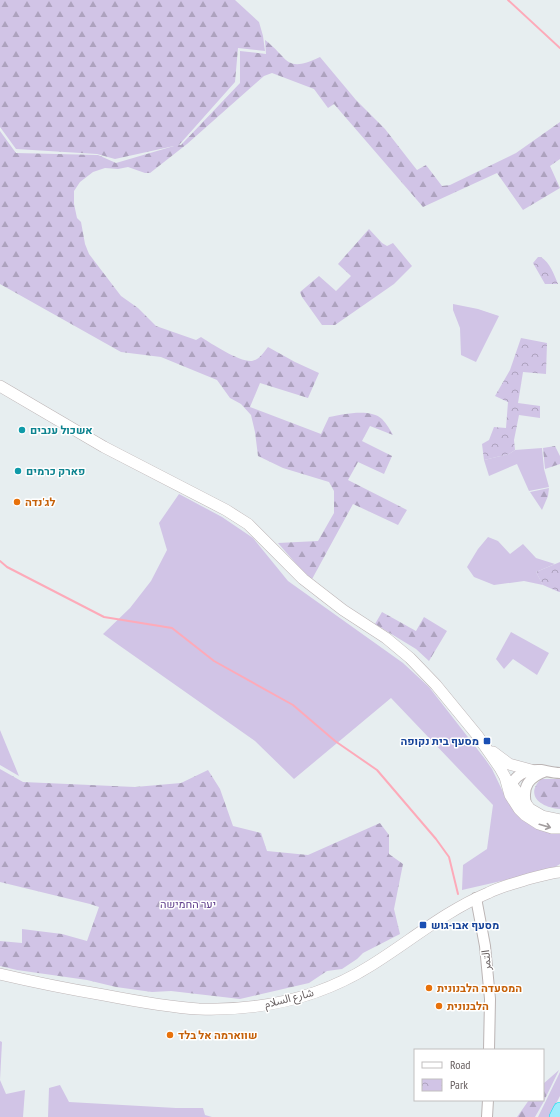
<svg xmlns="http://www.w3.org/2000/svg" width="560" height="1117" viewBox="0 0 560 1117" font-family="'PT Sans Narrow','Noto Sans Arabic',Heebo,sans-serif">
<defs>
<pattern id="forest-firs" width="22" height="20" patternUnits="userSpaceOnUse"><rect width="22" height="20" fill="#d1c4e6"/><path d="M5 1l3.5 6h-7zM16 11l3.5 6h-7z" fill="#ada2be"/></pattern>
<pattern id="park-crowns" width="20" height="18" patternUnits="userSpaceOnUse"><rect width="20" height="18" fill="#d1c4e6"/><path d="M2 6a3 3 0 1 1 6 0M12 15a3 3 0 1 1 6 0" fill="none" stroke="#ada2be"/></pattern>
</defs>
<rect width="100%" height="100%" fill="#e7eef0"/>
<path fill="#d1c4e6" d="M453 304 478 309 499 316 476 362 461 355 460 328 453 310Z
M542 448 544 469 549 487 529 491 517 464 489 476 484 460 509 454 515 450Z
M179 494 222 517 253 538 288 581 403 663 429 687 485 759 492 769 503 792 511 805 534 827 545 832H560V864L550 870 462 890 463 865 487 849 493 805 391 698 294 779 255 741 103 634 130 608 151 581 167 550 159 523Z
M488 537 498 541 510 554 523 544 536 558 555 564 536 572 543 585 524 581 494 585 474 577 467 567 478 549Z
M511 632 549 653 537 675 513 659 504 669 496 659Z
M0 730 19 776 0 765Z
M0 1041 2 1042 0 1080 6 1094 25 1090 23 1117H0Z
M560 1072V1096L549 1117H538Z
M60 1085 69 1102 176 1108H203L205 1115 212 1117H48L49 1088Z"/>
<path fill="url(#forest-firs)" d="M0 0H235L259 22 263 36 265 51 238 48 235 82 179 145H181L240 83V51L266 54 265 40C289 58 285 74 320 57L356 100 385 129 413 165 417 170 426 165 442 186 450 185 516 153 560 122V159L550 166 560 188 523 210 497 173 423 207 334 104 328 108 314 89 272 73 264 76 187 144 150 173H145L128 167 118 169 105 168 93 172 80 182 74 191V204L77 218 81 222 85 244 89 254 121 296 138 308 156 326 196 340 201 337C212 344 239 362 252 361 259 360 264 352 268 347L295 362 319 373 308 398 260 383 250 407 321 434 329 417C343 414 371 408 382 419 387 424 390 430 393 435L370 426 362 441 392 456 384 474 358 462 348 480 407 510 398 525 353 504 311 581 278 543 318 541 334 513V491L329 482 283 468 258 456 255 432 251 415 241 404 230 398 217 380 161 357 121 352 0 284V131L16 153 98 155 116 163 174 146 115 159 97 154 16 149 0 127Z
M369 229 382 243 387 246 393 243 412 266 394 284 335 325H322L302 297 300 292 319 276 336 291 351 276 338 264Z
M555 446 560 456V464L545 469 543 448Z
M549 488 548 496 542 510 530 492Z
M382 612 416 631 424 617 447 631 429 661 416 649 375 624Z
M0 769 23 782 135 787 181 783 208 770 220 789 233 826 261 833 267 851 308 855 380 823 389 835V854L403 864 394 909 400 934 363 953 357 959 342 969 327 971 309 983 240 999 171 991 152 992 116 987 87 980 17 970 0 966V941L22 943V929L62 934 87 941 99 907 90 904 0 882Z
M541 779H560V809C542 808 524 796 541 779Z
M559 1070 543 1103 535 1117H517L529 1100H543V1084Z"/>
<path fill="url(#park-crowns)" d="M538 257H541C550 263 554 274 558 284H545L533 263Z
M521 338 547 343 546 374 523 372 518 403 540 406V418L519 415 514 440 515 450 509 454 484 460 482 444 489 440 494 427 506 428 508 402 495 396 510 370Z
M560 562V592H559L543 585 536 572Z"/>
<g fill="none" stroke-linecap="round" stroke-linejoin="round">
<path stroke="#fdaab9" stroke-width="2" d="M508 0 560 48
M0 561 7 567 104 617 172 628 214 661 293 705 335 741 377 770 436 839 449 857 458 894"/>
<defs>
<path id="tertiary" d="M510 791C512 775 527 769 541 770 547 771 553 773 560 773
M526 804C522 786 529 777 546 771
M476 898 485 946 490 999 489 1050
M487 1117 488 1100"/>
<path id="secondary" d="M0 386 104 447 226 510 248 524 303 579 343 610 386 638 410 658 436 685 477 735 500 768 505 777 510 795 519 809 525 815 539 824 552 828H560
M493 752 509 764 531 770
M509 781 530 809 542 816 560 820
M0 974C34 982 69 989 104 995 135 1001 167 1007 199 1009 259 1011 319 998 370 966 409 942 445 911 488 893 500 887 512 884 525 880 537 877 548 873 560 872"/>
<path id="trunk" d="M556 1117 560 1109"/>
</defs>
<use href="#tertiary" stroke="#bbb4b4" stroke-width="12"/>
<use href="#secondary" stroke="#bdb5b6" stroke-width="12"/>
<use href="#trunk" stroke="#07e1f0" stroke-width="14"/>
<use href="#tertiary" stroke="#fff" stroke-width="10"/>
<use href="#secondary" stroke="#fff" stroke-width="11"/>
<use href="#trunk" stroke="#a1ecfc" stroke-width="13"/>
</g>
<defs><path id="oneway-shaft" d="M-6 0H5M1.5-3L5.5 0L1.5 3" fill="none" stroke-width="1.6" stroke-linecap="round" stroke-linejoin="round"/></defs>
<use stroke="#a39e9f" href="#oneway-shaft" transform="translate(545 826) rotate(16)"/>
<g fill="#0f9aa8" stroke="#fff" stroke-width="1.5">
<circle cx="22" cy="430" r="4"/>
<circle cx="18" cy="471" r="4"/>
</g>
<g fill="#e8710a" stroke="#fff" stroke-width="1.5">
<circle cx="17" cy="502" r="4"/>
<circle cx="429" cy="988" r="4"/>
<circle cx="439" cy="1006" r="4"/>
<circle cx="170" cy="1035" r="4"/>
</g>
<g fill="#1a4fb4" stroke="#fff" stroke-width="1.5">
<rect x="483" y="737" width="8" height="8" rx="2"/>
<rect x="419" y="921" width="8" height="8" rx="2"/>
</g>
<g text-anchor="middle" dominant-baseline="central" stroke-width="3" stroke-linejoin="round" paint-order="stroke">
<g font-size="11" font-weight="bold" fill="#0d838f" stroke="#fff" text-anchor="start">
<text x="30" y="430">אשכול ענבים</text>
<text x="26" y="471">פארק כרמים</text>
</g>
<g font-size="11" font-weight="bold" fill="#c56008" stroke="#fff" text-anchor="start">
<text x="25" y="502">לג'נדה</text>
<text x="437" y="988">המסעדה הלבנונית</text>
<text x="447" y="1006">הלבנונית</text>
<text x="178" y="1035">שווארמה אל בלד</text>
</g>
<g font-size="11" font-weight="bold" fill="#164399" stroke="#fff" text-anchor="end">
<text x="479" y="741">מסעף בית נקופה</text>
<text x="431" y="925" text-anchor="start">מסעף אבו-גוש</text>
</g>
<g font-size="11" fill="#5c3a8a" stroke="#fff">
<text x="188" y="904">יער החמישה</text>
</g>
<g font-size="11" fill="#665e5f" stroke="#fff">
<text transform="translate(486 960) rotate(-95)">التمر</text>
<text transform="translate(289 998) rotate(-14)">شارع السلام</text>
</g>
</g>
<rect x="414" y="1049" width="130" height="52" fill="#ffffff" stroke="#c2bfbf"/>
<rect x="422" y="1062" width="20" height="6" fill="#ffffff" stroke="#c2bfbf"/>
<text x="450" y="1069" font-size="12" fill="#665e5f">Road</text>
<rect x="422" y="1079" width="20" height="12" fill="url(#park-crowns)" stroke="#c2bfbf"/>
<text x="450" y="1089" font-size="12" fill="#665e5f">Park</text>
</svg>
